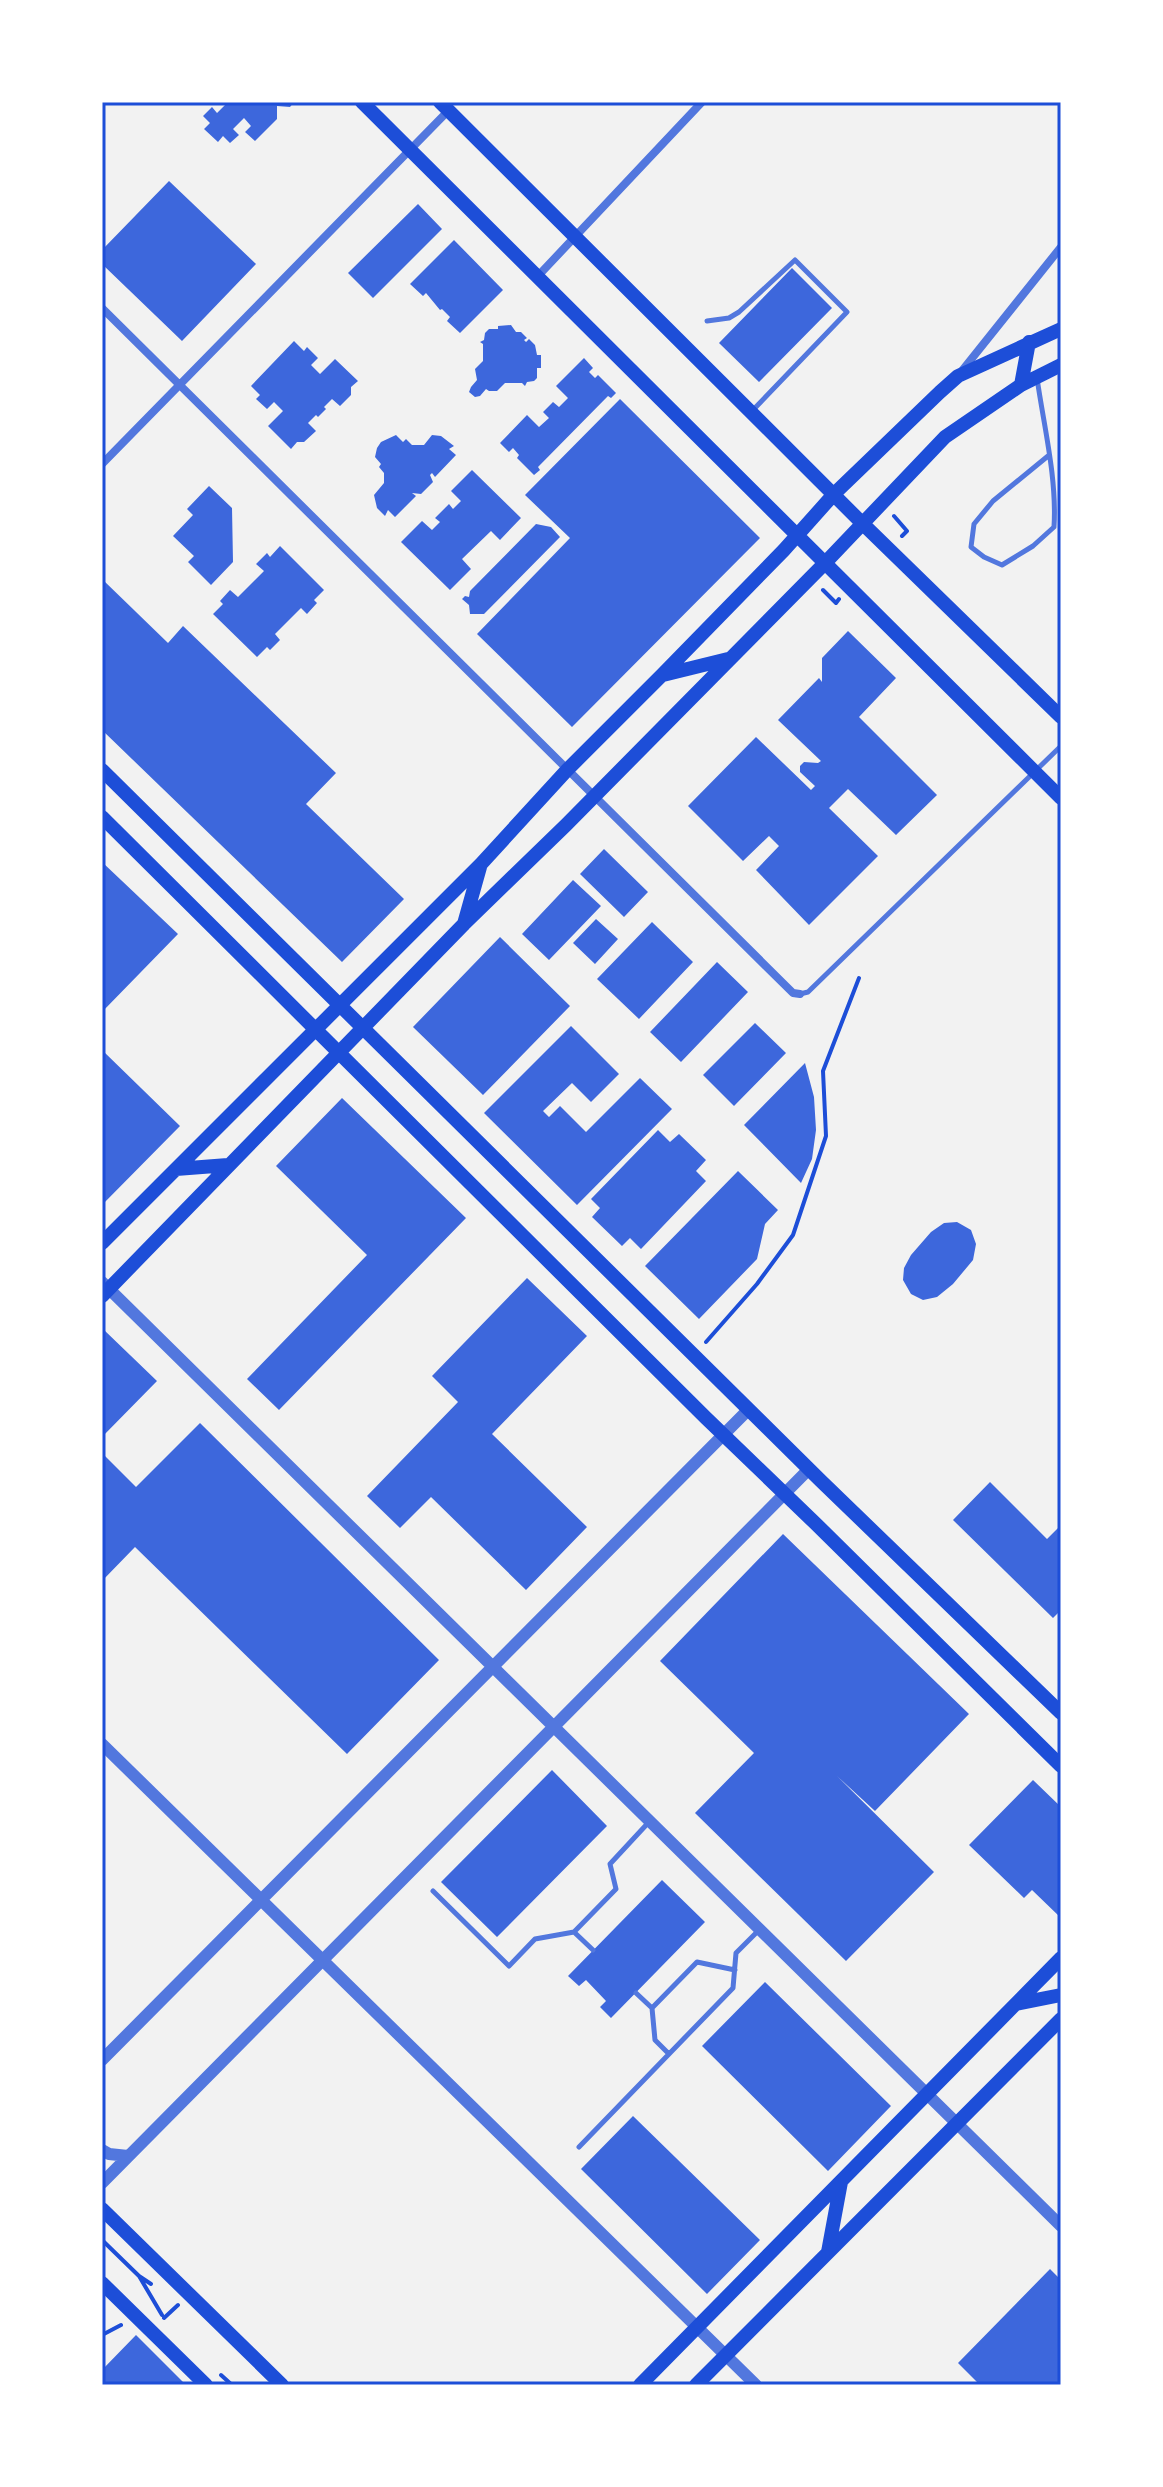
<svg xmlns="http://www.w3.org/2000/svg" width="1163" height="2487" viewBox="0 0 1163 2487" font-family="'Noto Serif',serif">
<rect width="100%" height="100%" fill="#f2f2f2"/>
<path fill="#3d67dc" d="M228 102H294L290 107 277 106V119L255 141 245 132 251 126 244 118 233 129 239 135 230 143 223 136 218 142 204 129 210 123 203 116 212 107 217 113Z
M169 181 256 264 182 341 102 264V250Z
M418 204 442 229 373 298 348 273Z
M454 240 503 290 460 333 447 321 450 317 442 309 440 310 426 293 423 296 410 284Z
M792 268 832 308 759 382 719 343Z
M511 325 516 332H521L527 338 524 340 526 342 529 339 535 345 537 355H541V368H537V378L534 381 527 382 525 386 522 383H505L497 391H489L486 389 480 396 475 397 469 392 471 387 477 380 475 369 483 361V344L480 342 484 340 485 333 489 329H498V326Z
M294 341 304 351 307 347 318 358 311 365 320 374 335 359 358 381 351 387V395L340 406 332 399 324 407 326 409 318 417 316 415 308 423 316 431 304 442H297L291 449 268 426 283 411 274 402 267 409 256 399 260 395 251 386Z
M584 358 593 368 589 372 595 378 598 375 616 393 611 398 608 396 538 467 540 470 534 475 517 458 519 455 513 448 509 452 500 443 527 415 539 427 549 418 543 412 553 402 559 407 568 398 556 386Z
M620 399 760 538 572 727 477 634 570 538 525 495Z
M396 435 403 442 406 439 412 445H424L432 435 441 436 454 446 449 449 456 455 435 477 432 473 430 475 433 482 421 494 412 493 416 496 395 517 388 510 385 516 377 508 374 495 384 483V473L379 467 381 464 375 457 377 448 381 442Z
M472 470 521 518 500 540 491 531 462 559 471 569 450 590 401 542 422 521 432 530 440 522 435 518 449 504 453 509 461 501 451 491Z
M209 486 232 508 233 562 211 585 188 562 194 556 173 536 193 515 187 509Z
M536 524 551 527 560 537 484 614H470L469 605 462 599 465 596 469 597 470 591Z
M280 546 324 590 314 600 317 603 307 614 301 608 275 634 280 640 270 650 267 647 257 657 213 614 223 604 220 601 230 590 238 597 264 571 256 564 267 553 270 557Z
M102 579 168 643 183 626 336 773 306 804 404 899 342 962 102 730Z
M848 631 896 678 859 717 937 795 896 835 848 789 829 808 878 856 809 925 756 870 779 846 769 836 743 861 688 806 756 737 811 790 815 786 800 772V766L804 762 818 763 821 761 778 720 819 678 822 682V658Z
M604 849 648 892 624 917 580 874Z
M102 862 178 934 102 1012Z
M573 880 601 906 549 960 522 934Z
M596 919 618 939 595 964 573 943Z
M652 922 693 962 639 1019 597 979Z
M500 937 570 1006 483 1095 413 1027Z
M717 962 748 992 681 1062 650 1032Z
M755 1023 786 1053 734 1106 703 1075Z
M571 1026 619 1074 591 1102 572 1083 543 1111 549 1117 560 1106 586 1132 640 1078 672 1109 577 1205 484 1113Z
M102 1050 180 1126 102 1205Z
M805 1063 814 1097 816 1130 812 1159 801 1183 744 1125Z
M342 1098 466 1218 279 1410 247 1379 367 1255 276 1166Z
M658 1130 670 1142 679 1134 706 1160 696 1171 706 1181 641 1249 630 1238 622 1246 592 1217 600 1208 591 1199Z
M738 1171 778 1210 765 1224 757 1259 699 1319 645 1266Z
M957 1222 971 1230 976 1244 973 1260 953 1284 937 1297 923 1300 911 1294 903 1280 904 1268 911 1255 931 1232 944 1223Z
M527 1278 587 1336 492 1434 587 1527 526 1590 431 1497 400 1528 367 1496 458 1402 432 1376Z
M103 1329 157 1381 102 1437V1331Z
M200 1423 439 1660 347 1754 135 1547 102 1581V1453L136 1487Z
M990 1482 1047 1539 1061 1525V1610L1053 1618 953 1520Z
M783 1534 969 1714 875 1811 837 1776 934 1872 846 1961 695 1813 754 1753 660 1661Z
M552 1770 607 1826 497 1937 441 1882Z
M1033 1780 1061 1807V1918L1032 1890 1024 1898 969 1845Z
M662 1880 705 1922 611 2018 600 2007 606 2001 586 1980 579 1986 568 1976Z
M765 1982 891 2106 828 2171 702 2046Z
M633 2116 760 2240 707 2294 581 2169Z
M1050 2269 1061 2280V2383L980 2385 958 2363Z
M136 2335 186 2385H102V2370Z"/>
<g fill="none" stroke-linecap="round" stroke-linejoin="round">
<path stroke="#1d4ed8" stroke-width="4" d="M894 516 907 531 902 536
M823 590 836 603 839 599
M706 1342 757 1284 793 1235 826 1136 823 1071 859 978
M102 2240 139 2276
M151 2284 139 2276 162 2315
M164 2318 178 2305
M102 2335 121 2325
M221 2375 232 2385"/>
<path stroke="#5277de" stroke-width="5" d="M707 321 729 318 739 312 795 260 847 312 753 410
M1037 378C1044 427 1057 478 1054 527L1033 546 1002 565 984 557 971 547 974 524 993 501 1048 456
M800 994 808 992 1061 746
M433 1891 509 1966 535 1939 574 1932 616 1889 610 1864 648 1823
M574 1932 593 1950
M636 1993 652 2008 655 2040 669 2054 733 1988 736 1953 758 1931
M652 2008 697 1962 735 1970
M579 2147 669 2054"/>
<path stroke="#5277de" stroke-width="8" d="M537 277 702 102
M102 308 793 993 800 994
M961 372 1061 247
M102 464 449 110"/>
<path stroke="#5277de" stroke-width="12" d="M102 1282 1061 2226
M102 1744 756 2385
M102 2060 748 1410
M102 2150 109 2154 128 2156
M102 2183 809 1469"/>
<path stroke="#1d4ed8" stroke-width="14" d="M362 102 1061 798
M440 102 862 523 1061 717
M1021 385 1029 342
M663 675 728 659
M102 770 821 1481 1061 1713
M102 817 706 1418 815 1523 1061 1766
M464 924 480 867
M176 1169 228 1165
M102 1243 481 864 567 770 662 675 784 550 834 494 940 392 958 376 1061 329
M102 1296 464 924 566 825 825 563 945 437 1021 385 1061 365
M1016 2004 1061 1995
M102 2209 282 2385
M828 2252 841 2182
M102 2283 206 2385
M640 2385 1061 1958
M696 2385 1061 2019"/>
</g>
<rect width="1163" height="2487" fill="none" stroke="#ffffff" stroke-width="208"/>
<rect x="104" y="104" width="955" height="2279" fill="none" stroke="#1d4ed8" stroke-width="3"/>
</svg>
